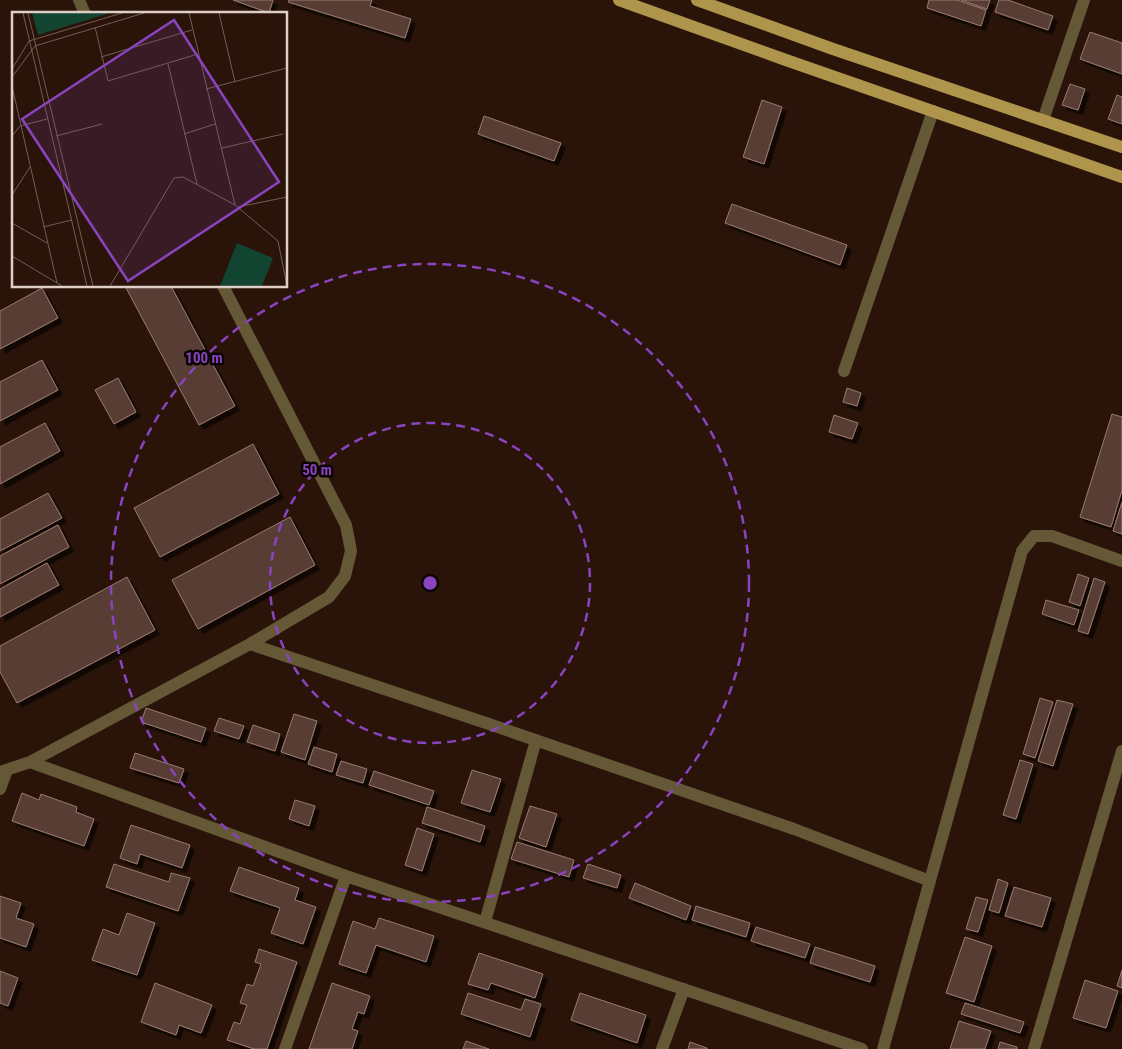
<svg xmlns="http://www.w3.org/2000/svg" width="1122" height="1049" viewBox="0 0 1122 1049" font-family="'Roboto Condensed',sans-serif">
<defs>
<filter id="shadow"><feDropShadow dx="4.5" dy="4.5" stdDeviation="0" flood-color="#0009"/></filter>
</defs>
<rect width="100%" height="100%" fill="#2a1409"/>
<path fill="#593e35" stroke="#987a70" filter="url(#shadow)" d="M233 0H273L269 13Z
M289 0H372L370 6 411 19 405 38 288 2Z
M929 0H957L986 10 981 26 927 8Z
M961 0H990L987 9Z
M999 0H1008L1053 16 1048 30 995 12Z
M1090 32 1122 43V74L1080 59Z
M1070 84 1085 89 1078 110 1062 105Z
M1117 95 1122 97V124L1108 119Z
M762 100 782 107 764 164 743 157Z
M484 116 561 143 554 161 478 134Z
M732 204 847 245 840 265 725 223Z
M125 286H171L235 406 199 425Z
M42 288 58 318 0 349V311Z
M42 360 58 390 0 421V382Z
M118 378 136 412 114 424 95 390Z
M847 388 861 393 857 406 843 402Z
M1112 414 1122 417V490L1111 527 1080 517Z
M834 415 858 423 852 439 829 432Z
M45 423 60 451 0 484V447Z
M253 444 279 494 160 557 134 508Z
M48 493 62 518 0 551V519Z
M1122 502V534L1113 531Z
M290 517 315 565 198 629 172 580Z
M58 525 69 547 0 584V556Z
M47 563 59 585 0 617V589Z
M1078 574 1089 578 1080 606 1069 602Z
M127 577 155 630 17 703 0 672V646Z
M1094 578 1105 582 1088 634 1078 631Z
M1046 600 1079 610 1074 625 1042 614Z
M1040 698 1053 702 1035 758 1023 754Z
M1057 700 1073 704 1053 766 1038 761Z
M146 708 206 728 201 742 141 722Z
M294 714 317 721 305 760 281 752Z
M219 718 244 726 239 739 214 731Z
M253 725 280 734 275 751 247 742Z
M314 747 337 754 332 772 308 764Z
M135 753 184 769 179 783 130 768Z
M1020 760 1033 764 1016 819 1003 815Z
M341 761 367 769 363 783 336 775Z
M472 770 501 779 490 812 461 803Z
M374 771 434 791 429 805 369 785Z
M22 793 39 800 41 794 77 807 76 812 94 819 84 846 12 821Z
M295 800 315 806 309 826 289 819Z
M530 806 557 814 546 847 519 838Z
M427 807 485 826 480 842 422 823Z
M131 825 190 845 182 868 140 854 137 864 120 858Z
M417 828 434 834 422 871 405 865Z
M517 842 574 860 569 877 511 859Z
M114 864 169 882 171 873 190 878 178 911 106 887Z
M588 864 621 875 617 888 583 878Z
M239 867 299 888 295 900 316 907 303 944 271 933 280 908 230 891Z
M998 879 1008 883 999 913 989 910Z
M635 883 691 906 686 920 629 898Z
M1014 887 1051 898 1042 927 1005 916Z
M0 896 21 903 16 918 34 924 26 947 0 938Z
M976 897 988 900 978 932 966 929Z
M696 906 750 923 746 937 692 920Z
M127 913 155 923 137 975 92 960 103 929 119 935Z
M379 918 434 936 426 962 376 945 366 973 339 964 353 921 375 929Z
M756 927 810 944 805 958 751 941Z
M965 937 992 946 974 1002 946 993Z
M815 947 875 966 870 982 810 963Z
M259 949 297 962 267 1049H254L227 1040 234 1022 240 1024 247 1005 240 1003 247 984 253 986 261 964 255 962Z
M479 953 543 974 535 998 491 983 488 990 468 984Z
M1122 970V988L1117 986Z
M0 971 18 978 8 1006 0 1003Z
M1085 980 1118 991 1106 1028 1073 1018Z
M155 983 212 1005 201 1033 179 1025 176 1035 141 1022Z
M332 983 370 996 364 1014 358 1012 352 1029 358 1031 352 1049H309Z
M468 993 521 1010 525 999 541 1004 530 1037 461 1014Z
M580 993 646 1015 637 1043 571 1020Z
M965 1003 1024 1022 1020 1033 961 1014Z
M959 1021 991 1031 985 1049H950Z
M466 1041 489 1049H463Z
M690 1042 707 1048V1049H688Z
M1000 1042 1017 1047V1049H998Z"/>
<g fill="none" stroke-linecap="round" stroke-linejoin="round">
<path stroke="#645836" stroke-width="12" d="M79 0 85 14
M1043 120 1084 0
M844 371 933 111
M250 644 486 723 794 829 930 881
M30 762 250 644 329 597 345 576 351 551 346 525 223 286
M0 772 30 762 346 876 862 1049
M0 789 7 770
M485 922 536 740
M285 1049 346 876
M662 1049 684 989
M883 1049 1022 551 1034 536H1052L1122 561
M1034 1049 1122 751"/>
<path stroke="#af954c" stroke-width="12" d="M619 0 783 59 1122 177
M697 0 833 49 1122 147"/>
</g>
<g fill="none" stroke="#8a44c0" stroke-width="2.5" stroke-dasharray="9 6">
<circle cx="430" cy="583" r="160"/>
<circle cx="430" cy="583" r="319"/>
</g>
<g transform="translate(12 12)">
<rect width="275" height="275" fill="#2a1409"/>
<path d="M20 1H98L26 23ZM225 231 261 246 250 274H208Z" fill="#124432"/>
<path fill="none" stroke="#725e55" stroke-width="1" d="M11 1 75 274M16 1 81 274M177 1 223 193 266 229 275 274M207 1 223 70M83 15 96 69 186 42M89 45 180 18M156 52 185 172M0 57 17 29 110 1M0 65 23 34 132 1M0 74 45 271M194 77 275 56M172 122 203 112M0 124 8 114 35 107M44 124 90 112M210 136 271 122M0 183 18 155M226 195 275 185M0 211 35 231M31 215 60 208M0 244 50 274M98 274 162 166 171 165 223 193"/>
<path fill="#8a44c0" fill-opacity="0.15" stroke="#8a44c0" stroke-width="2.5" d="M162 8 267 170 116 269 10 107Z"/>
<rect width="275" height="275" fill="none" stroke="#decec6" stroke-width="2.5"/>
</g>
<circle cx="430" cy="583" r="8" fill="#8a44c0" stroke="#0c0402" stroke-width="2.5"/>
<g font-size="15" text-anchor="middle" font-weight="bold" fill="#8a44c0" stroke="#0c0402" stroke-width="5" stroke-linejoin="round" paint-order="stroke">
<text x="204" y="363">100 m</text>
<text x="317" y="475">50 m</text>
</g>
</svg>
